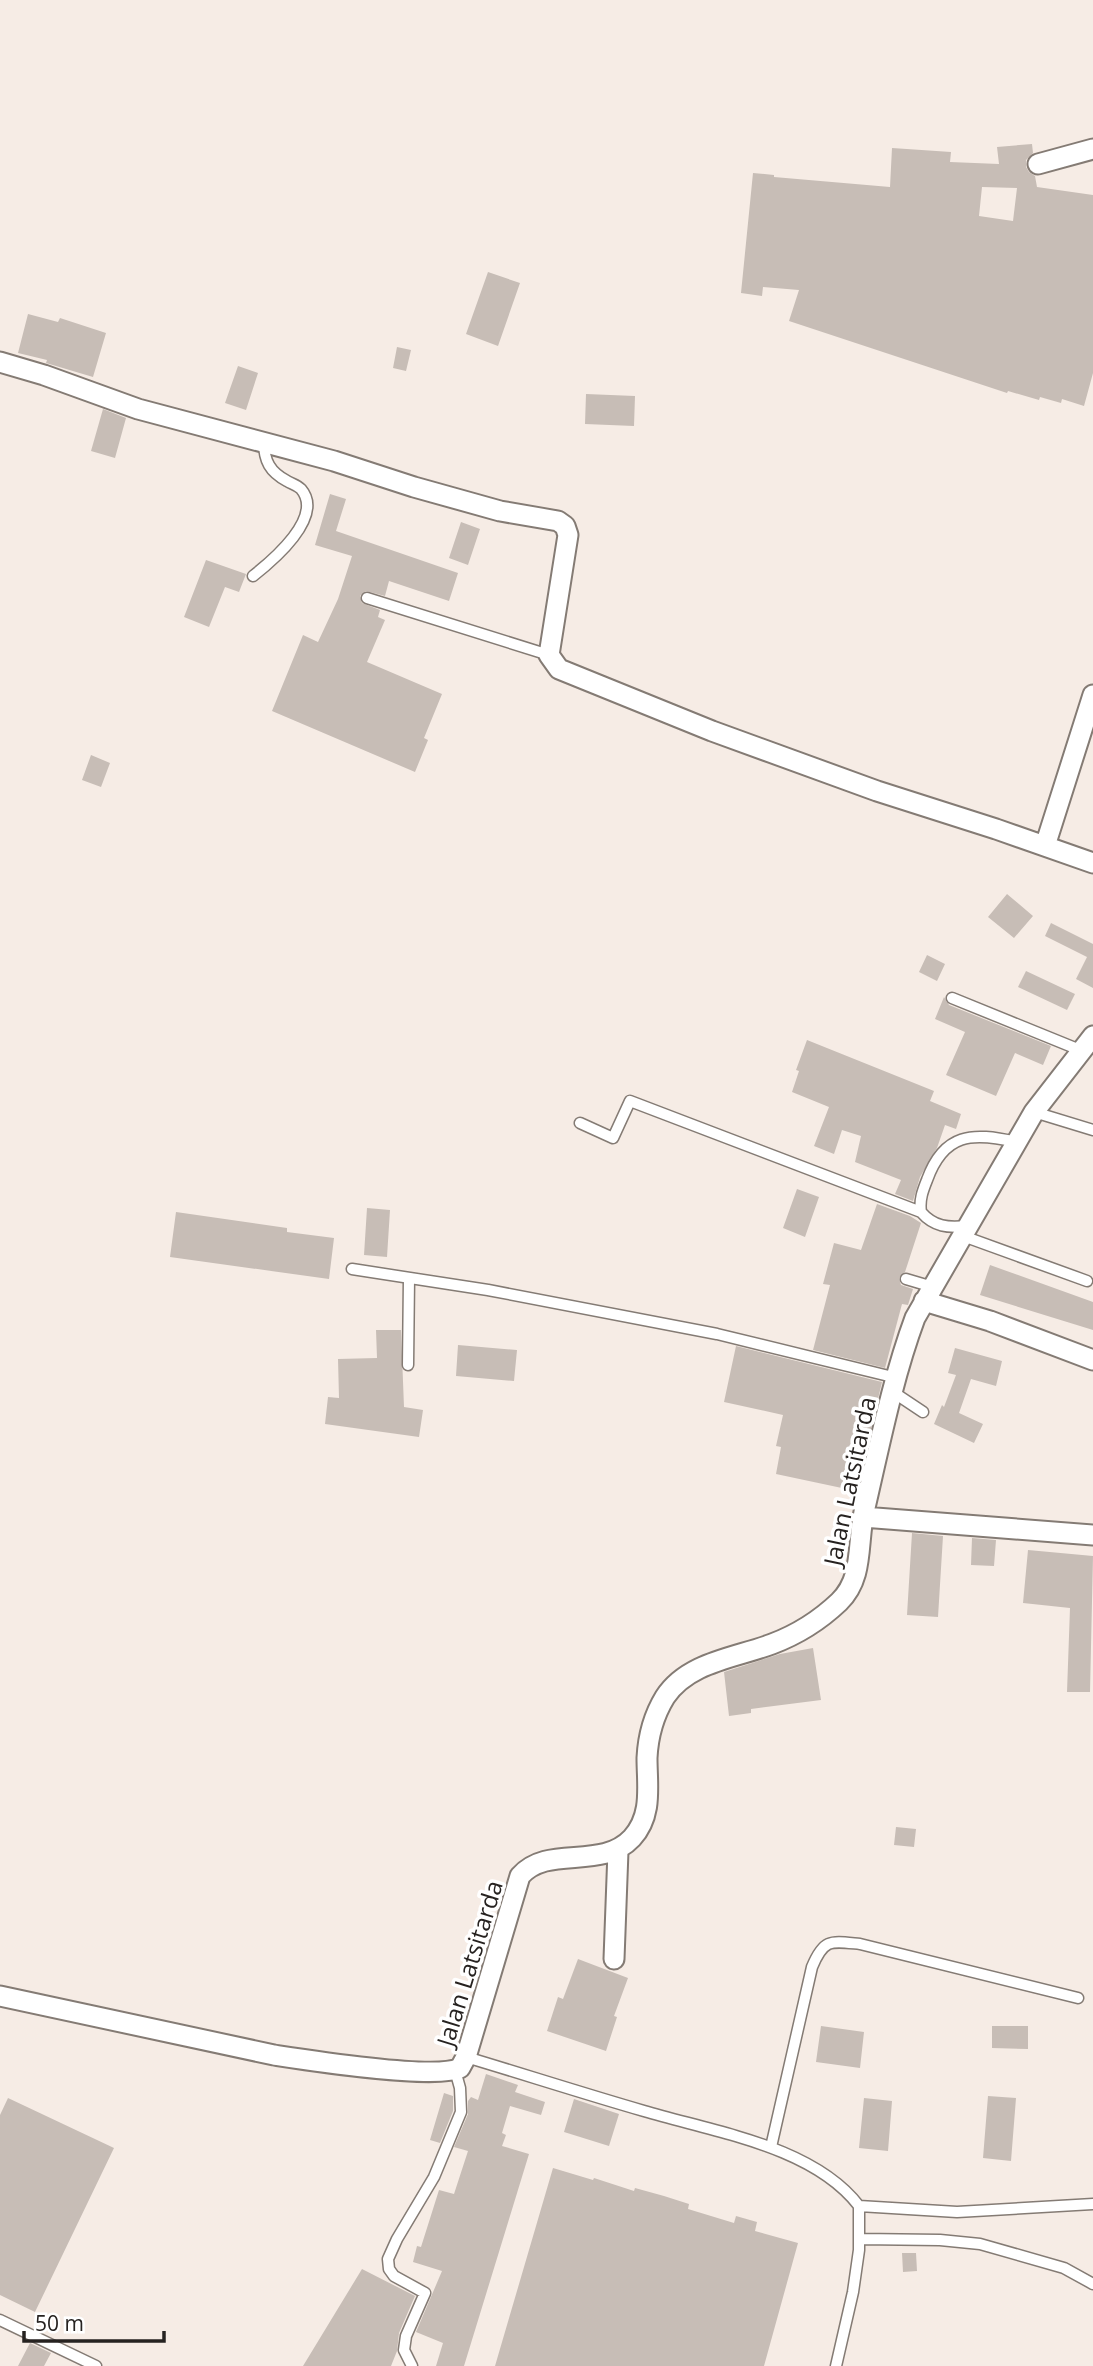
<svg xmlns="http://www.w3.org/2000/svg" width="1093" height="2366" viewBox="0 0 1093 2366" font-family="'Open Sans',sans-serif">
<rect width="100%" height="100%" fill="#f6ece5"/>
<path fill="#c7bdb6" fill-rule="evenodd" d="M1032 144 1033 153 1026 160V167L1029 172 1035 176 1037 187 1093 195V373L1084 406 1062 399 1061 403 1040 397 1039 400 1008 391 1007 393 789 321 799 290 763 287 762 296 741 293 753 173 774 175V177L890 187 892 148 951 152 950 162 999 164 997 147ZM982 187 1017 188 1013 221 979 216Z
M488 272 520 283 498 346 466 334Z
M28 314 58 322 60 318 106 333 93 377 46 363 47 360 18 353Z
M397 347 411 350 406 371 393 368Z
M238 366 258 373 246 410 225 403Z
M586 394 635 396 634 426 585 424Z
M103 409 126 418 115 458 91 451Z
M330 494 346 499 336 531 458 573 449 601 389 581 385 596 366 591 360 596 362 603 380 610 378 617 385 620 367 662 442 694 424 738 428 740 415 772 272 711 303 635 318 642 338 599 352 556 315 545Z
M461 522 480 529 468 565 449 558Z
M206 560 246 574 239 592 225 587 209 627 184 617Z
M91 755 110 763 101 787 82 780Z
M1007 894 1033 916 1014 938 988 917Z
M1051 923 1093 944V988L1076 979 1087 957 1045 936Z
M927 955 945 964 937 981 919 972Z
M1026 971 1075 994 1067 1010 1018 987Z
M944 997 949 1005 1051 1046 1043 1065 1015 1053 996 1096 946 1075 965 1032 935 1019Z
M807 1040 934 1091 930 1101 961 1114 956 1129 945 1125 937 1148 920 1177 913 1201 895 1194 901 1180 855 1162 861 1136 842 1130 834 1154 814 1146 829 1107 792 1092 799 1071 796 1070Z
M797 1189 819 1197 805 1237 783 1228Z
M877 1204 910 1216 921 1223 905 1272 899 1278 901 1285 913 1289 908 1305 902 1304 885 1368 813 1350 830 1285 823 1284 834 1243 861 1250Z
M367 1208 390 1210 387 1257 364 1255Z
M176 1212 287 1228V1232L334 1238 329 1279 170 1257Z
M990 1265 1093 1302V1330L980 1295Z
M376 1330H401L404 1407 423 1410 419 1437 325 1424 328 1397 339 1398 338 1359 377 1358Z
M458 1345 517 1350 514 1381 456 1376Z
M736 1346 882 1382 856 1491 776 1474 781 1447 776 1446 783 1415 724 1402Z
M955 1348 1002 1361 996 1386 971 1379 959 1413 983 1424 974 1443 934 1424 942 1405 944 1407 956 1375 948 1373Z
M912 1533 943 1536 938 1617 907 1615Z
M972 1538 996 1540 994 1566 971 1565Z
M1028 1550 1093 1556 1090 1692H1067L1070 1608 1023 1603Z
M813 1648 821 1700 751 1709V1713L729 1716 724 1672 780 1654Z
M896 1827 916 1829 914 1847 894 1845Z
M578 1959 628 1978 614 2016 617 2017 606 2051 547 2031 558 1997 563 1999Z
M821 2026 864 2032 860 2068 816 2062Z
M992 2026H1028V2049L992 2048Z
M486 2074 518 2085 515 2092 545 2102 541 2115 510 2106 502 2133 506 2135 502 2146 529 2154 464 2366H436L443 2343 416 2332 442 2271 413 2262 417 2246 421 2247 439 2190 454 2194 468 2151 454 2147 468 2114V2101L471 2097 478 2100Z
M444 2093 453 2096V2111L440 2143 430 2140Z
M988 2096 1016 2098 1011 2161 983 2158Z
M8 2098 114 2148 35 2312 0 2295V2115Z
M864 2098 892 2101 888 2151 859 2148Z
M574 2099 619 2114 609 2146 564 2132Z
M553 2168 593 2180 594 2178 634 2191 635 2188 664 2196 689 2204 688 2209 734 2223 736 2216 757 2222 755 2231 798 2243 764 2366H495Z
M902 2253H916L917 2271 903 2272Z
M362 2269 415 2296 399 2333 397 2351 391 2366H303Z
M30 2343 51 2353 44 2366H18Z"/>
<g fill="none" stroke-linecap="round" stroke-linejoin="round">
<defs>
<path id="service" d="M253 576C272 561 325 517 301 489 297 485 292 484 287 481 270 472 264 461 264 442
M367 598 549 655
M952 998 1080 1050
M1034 1112 1093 1130
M580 1123 613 1138 630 1101 921 1212
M967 1226C948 1228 934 1227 921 1212 919 1200 923 1190 927 1180 944 1133 972 1132 1016 1142
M963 1236 1087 1281
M352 1269 488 1290 717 1334 897 1378
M906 1279 933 1287
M408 1365 409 1278
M893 1392 923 1412
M466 2057C526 2075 585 2094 644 2111 714 2132 813 2146 859 2206V2250L853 2292 836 2366
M771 2147 812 1967C824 1938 831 1941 860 1944L1078 1998
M859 2206 957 2212 1093 2204
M860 2239 940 2240 980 2244 1064 2268 1093 2284
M0 2320 96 2366
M412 2366 404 2350 406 2336 425 2293 394 2276 389 2269 388 2259 397 2239 434 2177 461 2112 460 2088 455 2070"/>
<path id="minor" d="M1038 164 1093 149
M0 362 44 375 138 409 334 461 414 487 500 511 558 521 565 526 568 535 549 655 559 669 712 731 877 791 996 829 1093 863
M1045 846 1093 695
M924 1301 990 1321 1093 1360
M863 1517 1093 1535
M614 1959 618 1851
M0 1996 274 2055C307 2060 435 2080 460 2068L466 2057 520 1876C548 1844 601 1871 632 1838 653 1815 647 1786 647 1758 648 1737 654 1715 665 1697 688 1662 735 1658 772 1644 796 1635 820 1620 839 1602 864 1578 857 1544 864 1512 879 1448 892 1380 915 1318L1034 1112 1093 1036"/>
</defs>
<use href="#service" stroke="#847b74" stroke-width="13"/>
<use href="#minor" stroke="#847b74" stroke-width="23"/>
<use href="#service" stroke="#fff" stroke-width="10"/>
<use href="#minor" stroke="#fff" stroke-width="19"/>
</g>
<g text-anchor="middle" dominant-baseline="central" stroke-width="7" stroke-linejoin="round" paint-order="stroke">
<g font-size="24" fill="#262220" stroke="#fff">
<text transform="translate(849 1481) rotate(-78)">Jalan Latsitarda</text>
<text transform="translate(469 1963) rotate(-73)">Jalan Latsitarda</text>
</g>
</g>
<path d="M24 2331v10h140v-10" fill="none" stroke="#262220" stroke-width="3.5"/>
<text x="35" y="2331" font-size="21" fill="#262220" stroke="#ffffff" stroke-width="5" paint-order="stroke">50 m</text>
</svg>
